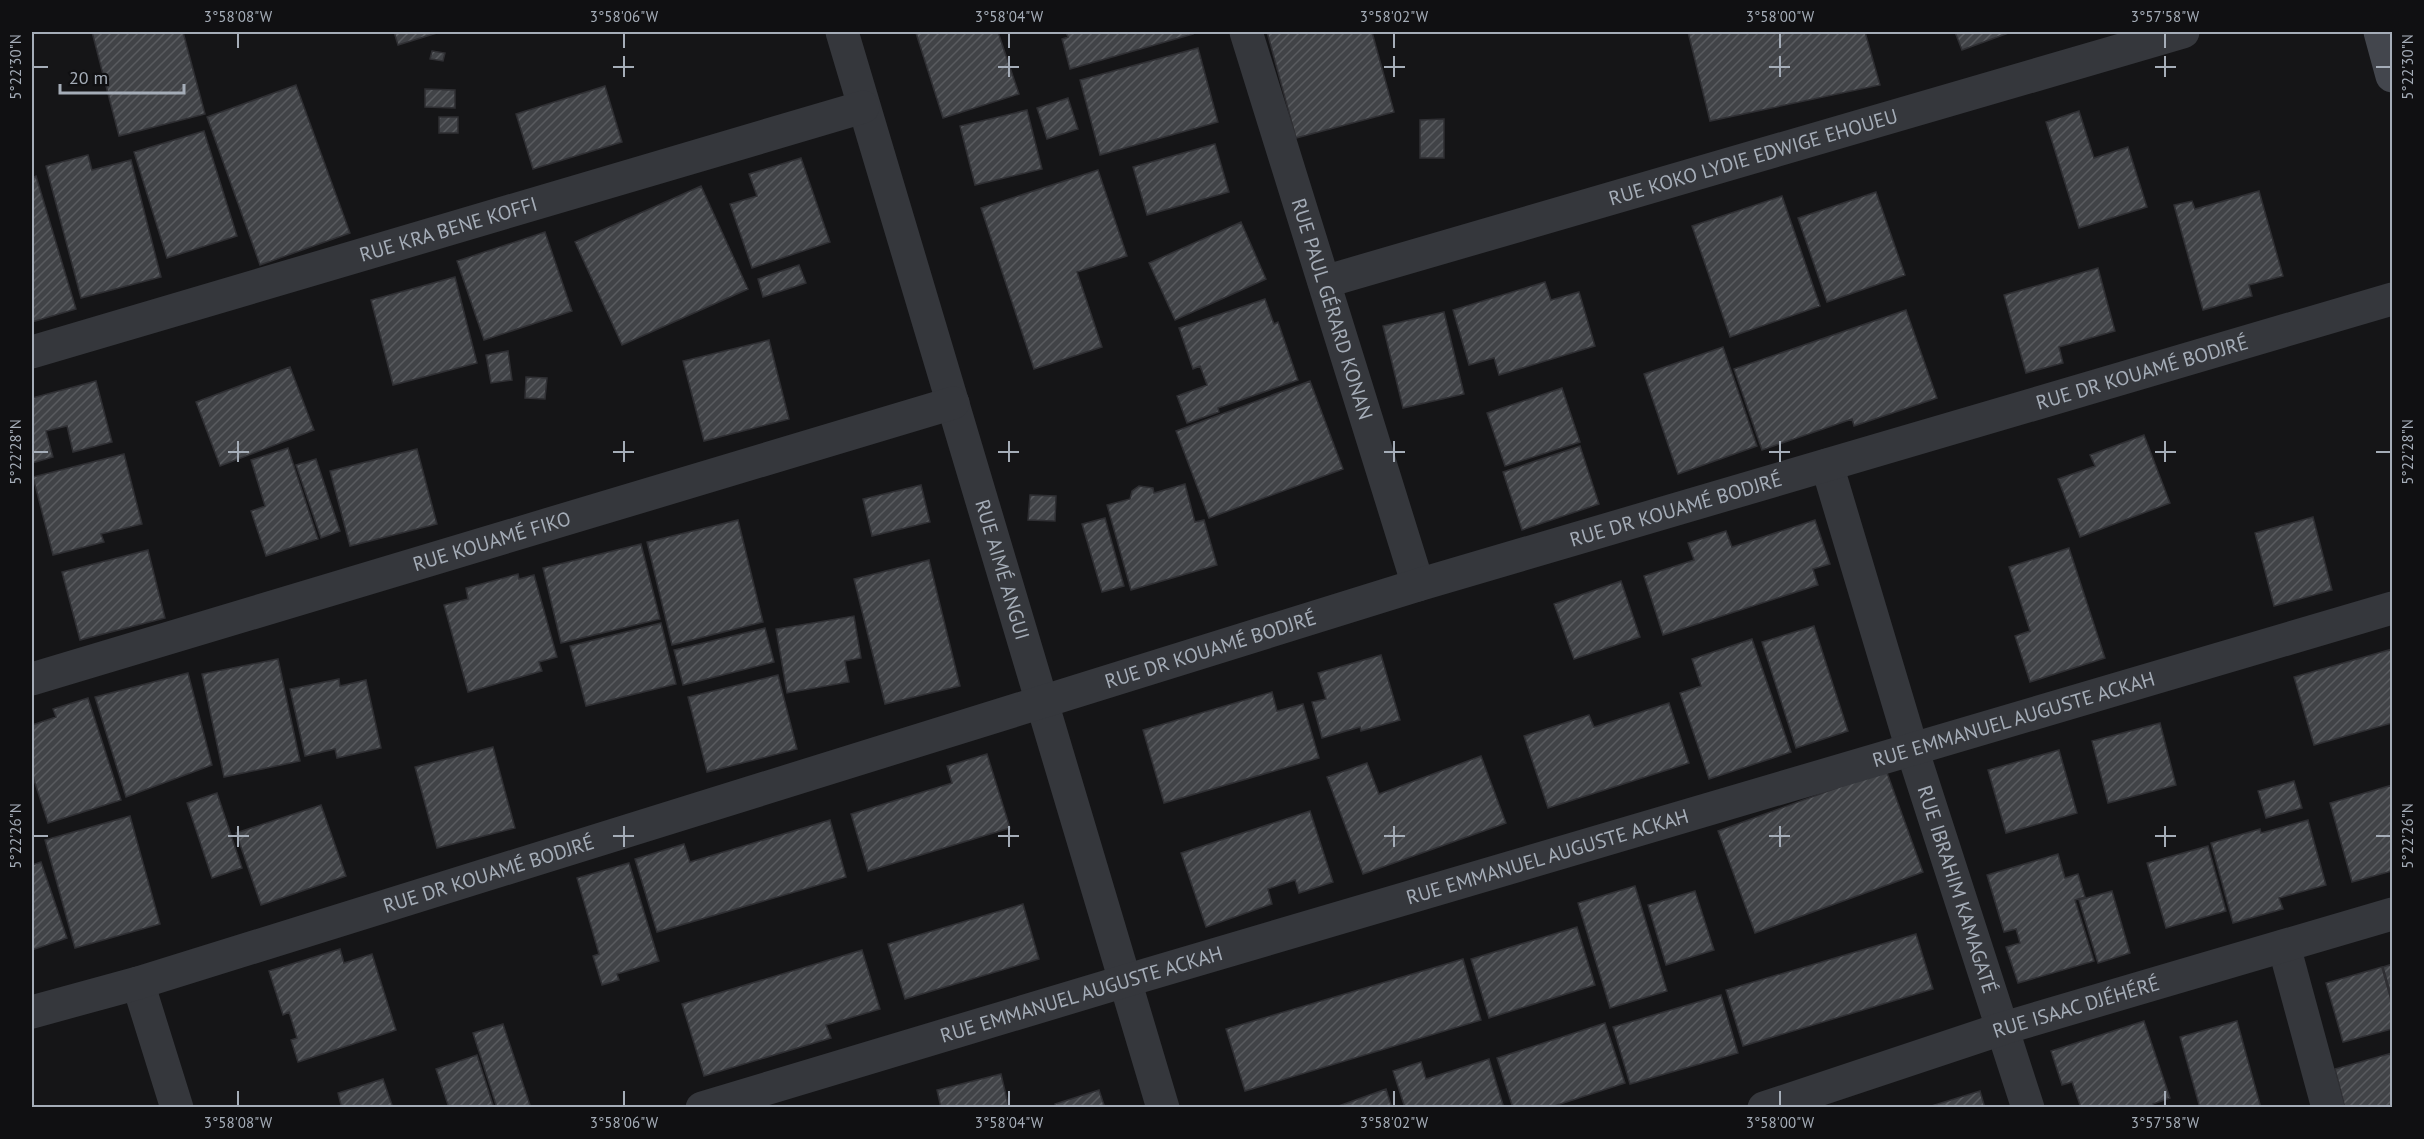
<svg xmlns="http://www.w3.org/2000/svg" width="2424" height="1139" viewBox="0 0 2424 1139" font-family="'PT Sans',sans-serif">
<defs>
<pattern id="building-hatch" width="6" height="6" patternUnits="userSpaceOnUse" patternTransform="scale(1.5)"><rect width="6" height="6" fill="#414347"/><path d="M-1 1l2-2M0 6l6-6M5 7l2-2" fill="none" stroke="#595b5f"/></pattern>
</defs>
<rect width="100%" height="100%" fill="#151517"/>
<path fill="url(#building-hatch)" stroke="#2f2f33" stroke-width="1.5" d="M92 32H183L205 114 119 136Z
M394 32H440L398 45Z
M921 32H998L1019 94 943 118 916 33Z
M1066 32H1192L1193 34 1070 69 1062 39 1068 37Z
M1267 32H1372L1394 112 1296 138Z
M1688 32H1865L1880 85 1710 121Z
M1955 32H2011L1962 50Z
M1198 48 1218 122 1100 155 1080 80Z
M432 51 445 53 443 61 430 59Z
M296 85 350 233 260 265 207 117Z
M605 86 622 142 533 169 516 114Z
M425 89 455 90V108L425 107Z
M1068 98 1078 129 1047 139 1037 108Z
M1027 110 1042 169 975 185 960 126Z
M2079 111 2094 158 2128 147 2147 207 2079 228 2046 122Z
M439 117H458V133H439Z
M1444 119V158H1420V120Z
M204 131 237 236 167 258 134 152Z
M1215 144 1229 192 1147 215 1133 167Z
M88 155 92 170 131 160 161 277 81 298 46 166Z
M801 158 830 242 752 268 730 204 757 196 749 174Z
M1098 170 1127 256 1077 272 1102 347 1034 369 981 208Z
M36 176 76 309 32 322V178Z
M701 186 748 289 622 345 575 242Z
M2259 191 2283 276 2249 285 2252 296 2203 310 2174 205 2192 201 2195 209Z
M1876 192 1905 275 1827 302 1798 218Z
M1782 196 1820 306 1730 337 1692 226Z
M1241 222 1266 279 1175 320 1149 263Z
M545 232 572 311 484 340 457 261Z
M799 265 806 283 763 297 758 279Z
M2098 268 2115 331 2059 347 2063 363 2026 373 2004 295Z
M455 277 477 363 393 385 371 300Z
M1545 282 1551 300 1579 292 1595 346 1499 375 1494 358 1469 365 1453 310Z
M1265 299 1274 324 1278 322 1298 380 1218 408 1219 412 1187 423 1177 396 1207 385 1200 366 1193 369 1179 328Z
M1906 310 1937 398 1854 426 1852 419 1762 450 1734 369Z
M1444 312 1464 394 1403 408 1383 326Z
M769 340 789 419 704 441 683 361Z
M1723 347 1757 446 1678 474 1644 374Z
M508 351 512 380 491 383 486 355Z
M290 367 314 430 220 466 196 402Z
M526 377 547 378 545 399 525 398Z
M96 381 112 442 73 452 67 426 46 431 53 457 32 463V398Z
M1310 381 1343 469 1209 518 1176 431Z
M1562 388 1580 442 1505 466 1487 413Z
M2144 435 2170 503 2080 537 2058 479 2095 466 2090 455Z
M1580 446 1599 504 1522 530 1503 472Z
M288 448 318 539 266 556 251 511 265 506 251 460Z
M417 449 437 524 350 546 330 471Z
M124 454 142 524 101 534 104 542 53 555 33 477Z
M316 459 340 531 321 538 296 465Z
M1185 484 1195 522 1204 520 1217 565 1131 590 1107 505 1130 499 1132 491 1139 486 1153 488 1154 493Z
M921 485 930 522 872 536 863 499Z
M1030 495 1056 496 1055 521 1028 520Z
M2313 517 2332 590 2274 606 2255 533Z
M1105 518 1124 586 1102 592 1082 524Z
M738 520 763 622 672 645 647 542Z
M1815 520 1830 564 1813 569 1818 585 1663 635 1644 576 1694 560 1688 543 1726 531 1732 547Z
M641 544 660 619 561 643 543 568Z
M2069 548 2105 658 2030 682 2015 636 2030 631 2009 567Z
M148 550 165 618 80 640 62 572Z
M929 560 960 686 885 704 854 579Z
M518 574 519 579 534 575 557 657 539 662 542 671 468 692 444 605 468 599 466 588Z
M1621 581 1640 637 1574 659 1554 604Z
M854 616 861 658 845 661 849 682 787 693 776 629Z
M661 623 676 684 586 706 570 646Z
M1814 626 1848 731 1796 748 1762 642Z
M765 628 774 662 683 685 674 650Z
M1752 639 1791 752 1709 779 1680 693 1701 686 1692 659Z
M2392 649V723L2314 745 2294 677Z
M1381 655 1400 720 1361 731 1360 727 1322 738 1312 702 1326 699 1318 673Z
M278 659 300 761 224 777 202 674Z
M188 673 212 765 126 797 95 697Z
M778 675 797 749 707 772 688 697Z
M339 679 340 686 366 680 381 748 337 758 335 749 305 756 290 689Z
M1272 692 1277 711 1303 704 1319 758 1164 803 1143 730Z
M88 698 121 800 48 823 32 774V725L56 717 53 709Z
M1669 703 1689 763 1548 808 1524 736 1589 715 1594 727Z
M2160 723 2176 785 2108 803 2092 741Z
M493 747 515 828 437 848 415 767Z
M2059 750 2077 813 2006 833 1988 770Z
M987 754 1010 828 868 871 851 814 952 783 947 766Z
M1481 756 1506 823 1363 874 1327 777 1367 763 1379 794Z
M1886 770 1923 872 1755 933 1718 831Z
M2294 781 2302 808 2266 818 2258 791Z
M2392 785V871L2352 882 2330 803Z
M217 793 242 868 212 878 187 803Z
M321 805 346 876 261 905 236 833Z
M1310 811 1333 882 1299 893 1295 880 1268 889 1272 904 1206 927 1181 853Z
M130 816 160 924 75 948 45 840Z
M830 820 846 877 657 932 635 859 684 844 690 862Z
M2308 820 2326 885 2279 898 2283 909 2233 923 2211 843 2260 829 2261 833Z
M2208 846 2226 911 2166 928 2147 863Z
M2058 854 2065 878 2078 874 2085 897 2075 900 2094 961 2018 983 2006 947 2020 943 2016 929 2004 932 1987 875Z
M41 862 67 938 32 950V865Z
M629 863 659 961 617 974 619 980 602 985 593 956 599 954 577 878Z
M1635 886 1667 991 1610 1008 1578 903Z
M1695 891 1714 950 1666 965 1648 905Z
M2112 891 2130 953 2098 963 2079 900Z
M1023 904 1039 959 905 999 888 944Z
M1577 927 1595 985 1489 1018 1471 959Z
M1916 934 1933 989 1743 1046 1726 990Z
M340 949 344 963 372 954 396 1030 298 1062 291 1040 297 1038 289 1012 283 1015 269 971Z
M862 950 880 1009 826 1025 831 1038 704 1076 682 1004Z
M1463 959 1481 1020 1245 1091 1226 1029Z
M2392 964V999L2383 967Z
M2382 967 2392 1004V1029L2343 1042 2326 983Z
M1721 995 1738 1053 1630 1084 1613 1027Z
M2144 1021 2170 1098 2153 1104 2154 1108H2081L2072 1082 2062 1085 2051 1051Z
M2237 1021 2261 1108H2200L2180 1037Z
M1605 1023 1625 1083 1548 1108H1513L1497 1058Z
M503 1024 531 1108H497L473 1033Z
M2392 1053V1106L2345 1108 2335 1069Z
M477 1055 494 1108H449L436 1069Z
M1489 1059 1504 1108H1405L1393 1071 1421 1062 1426 1079Z
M1001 1074 1009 1108H941L937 1090Z
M383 1079 393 1108H335L341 1105 338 1093Z
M1386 1089 1392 1108H1333Z
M1099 1090 1105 1108H1056L1055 1104Z
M1980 1091 1985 1108H1928V1107Z"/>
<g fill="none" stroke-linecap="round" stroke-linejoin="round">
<g stroke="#35373c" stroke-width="33">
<path id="s1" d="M842 32 1163 1108"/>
<path id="s2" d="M1246 32 1418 585"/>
<path id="s3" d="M1324 282 2183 32"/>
<path id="s4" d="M32 352 863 107"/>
<path id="s5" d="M1827 465 1912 749 2028 1108"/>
<path id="s6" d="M32 679 953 403"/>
<path d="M2284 946 2328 1108"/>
<path d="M138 983 177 1108"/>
<path id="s7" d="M32 1012 138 983 1418 585 2392 299"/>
<path id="s8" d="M702 1108 1125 981 2392 608"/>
<path id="s9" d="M1764 1108 2004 1028 2392 914"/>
</g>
<path stroke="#43464d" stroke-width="33" d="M2380 32 2392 76"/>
</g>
<path fill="none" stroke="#a5adb8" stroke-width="2" d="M238 33V48M624 33V48M1009 33V48M1394 33V48M1780 33V48M2165 33V48M624 56V77M1009 56V77M1394 56V77M1780 56V77M2165 56V77M33 67H48M613 67H634M998 67H1019M1384 67H1405M1769 67H1790M2155 67H2176M2376 67H2391M238 441V462M624 441V462M1009 441V462M1394 441V462M1780 441V462M2165 441V462M33 452H48M228 452H249M613 452H634M998 452H1019M1384 452H1405M1769 452H1790M2155 452H2176M2376 452H2391M238 826V847M624 826V847M1009 826V847M1394 826V847M1780 826V847M2165 826V847M33 836H48M228 836H249M613 836H634M998 836H1019M1384 836H1405M1769 836H1790M2155 836H2176M2376 836H2391M238 1091V1106M624 1091V1106M1009 1091V1106M1394 1091V1106M1780 1091V1106M2165 1091V1106"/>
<g text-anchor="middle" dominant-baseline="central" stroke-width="6" stroke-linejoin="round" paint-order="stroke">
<g font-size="20" fill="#a5adb8" stroke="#101012">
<text stroke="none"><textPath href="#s3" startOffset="447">RUE KOKO LYDIE EDWIGE EHOUEU</textPath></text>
<text stroke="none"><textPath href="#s4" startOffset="434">RUE KRA BENE KOFFI</textPath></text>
<text stroke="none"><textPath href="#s2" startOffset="290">RUE PAUL GÉRARD KONAN</textPath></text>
<text stroke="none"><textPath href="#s7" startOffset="2205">RUE DR KOUAMÉ BODJRÉ</textPath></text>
<text stroke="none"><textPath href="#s7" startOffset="1719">RUE DR KOUAMÉ BODJRÉ</textPath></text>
<text stroke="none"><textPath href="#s6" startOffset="480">RUE KOUAMÉ FIKO</textPath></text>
<text stroke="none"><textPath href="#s1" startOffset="561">RUE AIMÉ ANGUI</textPath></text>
<text stroke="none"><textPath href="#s7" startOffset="1233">RUE DR KOUAMÉ BODJRÉ</textPath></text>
<text stroke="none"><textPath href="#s8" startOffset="1368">RUE EMMANUEL AUGUSTE ACKAH</textPath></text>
<text stroke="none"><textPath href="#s8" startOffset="882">RUE EMMANUEL AUGUSTE ACKAH</textPath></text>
<text stroke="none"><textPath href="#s7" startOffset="477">RUE DR KOUAMÉ BODJRÉ</textPath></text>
<text stroke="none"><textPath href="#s5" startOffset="444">RUE IBRAHIM KAMAGATÉ</textPath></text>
<text stroke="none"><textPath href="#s8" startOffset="396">RUE EMMANUEL AUGUSTE ACKAH</textPath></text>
<text stroke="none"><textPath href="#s9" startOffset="328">RUE ISAAC DJÉHÉRÉ</textPath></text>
</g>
</g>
<rect width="2424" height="1139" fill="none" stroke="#101012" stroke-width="66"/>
<path d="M60 84v9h124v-9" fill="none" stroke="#a5adb8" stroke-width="3"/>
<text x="69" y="84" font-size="18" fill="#a5adb8" stroke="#101012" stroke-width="4.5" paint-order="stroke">20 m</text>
<rect x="33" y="33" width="2358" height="1073" fill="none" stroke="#a5adb8" stroke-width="2"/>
<g font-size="15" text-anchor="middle" fill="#a5adb8">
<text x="238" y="22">3°58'08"W</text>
<text x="624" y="22">3°58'06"W</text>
<text x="1009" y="22">3°58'04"W</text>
<text x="1394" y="22">3°58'02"W</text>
<text x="1780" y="22">3°58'00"W</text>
<text x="2165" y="22">3°57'58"W</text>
<text transform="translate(16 67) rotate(-90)" y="5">5°22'30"N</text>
<text transform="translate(2408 67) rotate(-90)" y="5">5°22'30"N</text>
<text transform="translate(16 452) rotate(-90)" y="5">5°22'28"N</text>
<text transform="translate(2408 452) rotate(-90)" y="5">5°22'28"N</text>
<text transform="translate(16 836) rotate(-90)" y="5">5°22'26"N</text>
<text transform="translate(2408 836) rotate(-90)" y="5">5°22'26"N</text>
<text x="238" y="1128">3°58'08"W</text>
<text x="624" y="1128">3°58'06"W</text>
<text x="1009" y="1128">3°58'04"W</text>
<text x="1394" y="1128">3°58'02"W</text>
<text x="1780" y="1128">3°58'00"W</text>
<text x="2165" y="1128">3°57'58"W</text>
</g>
</svg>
